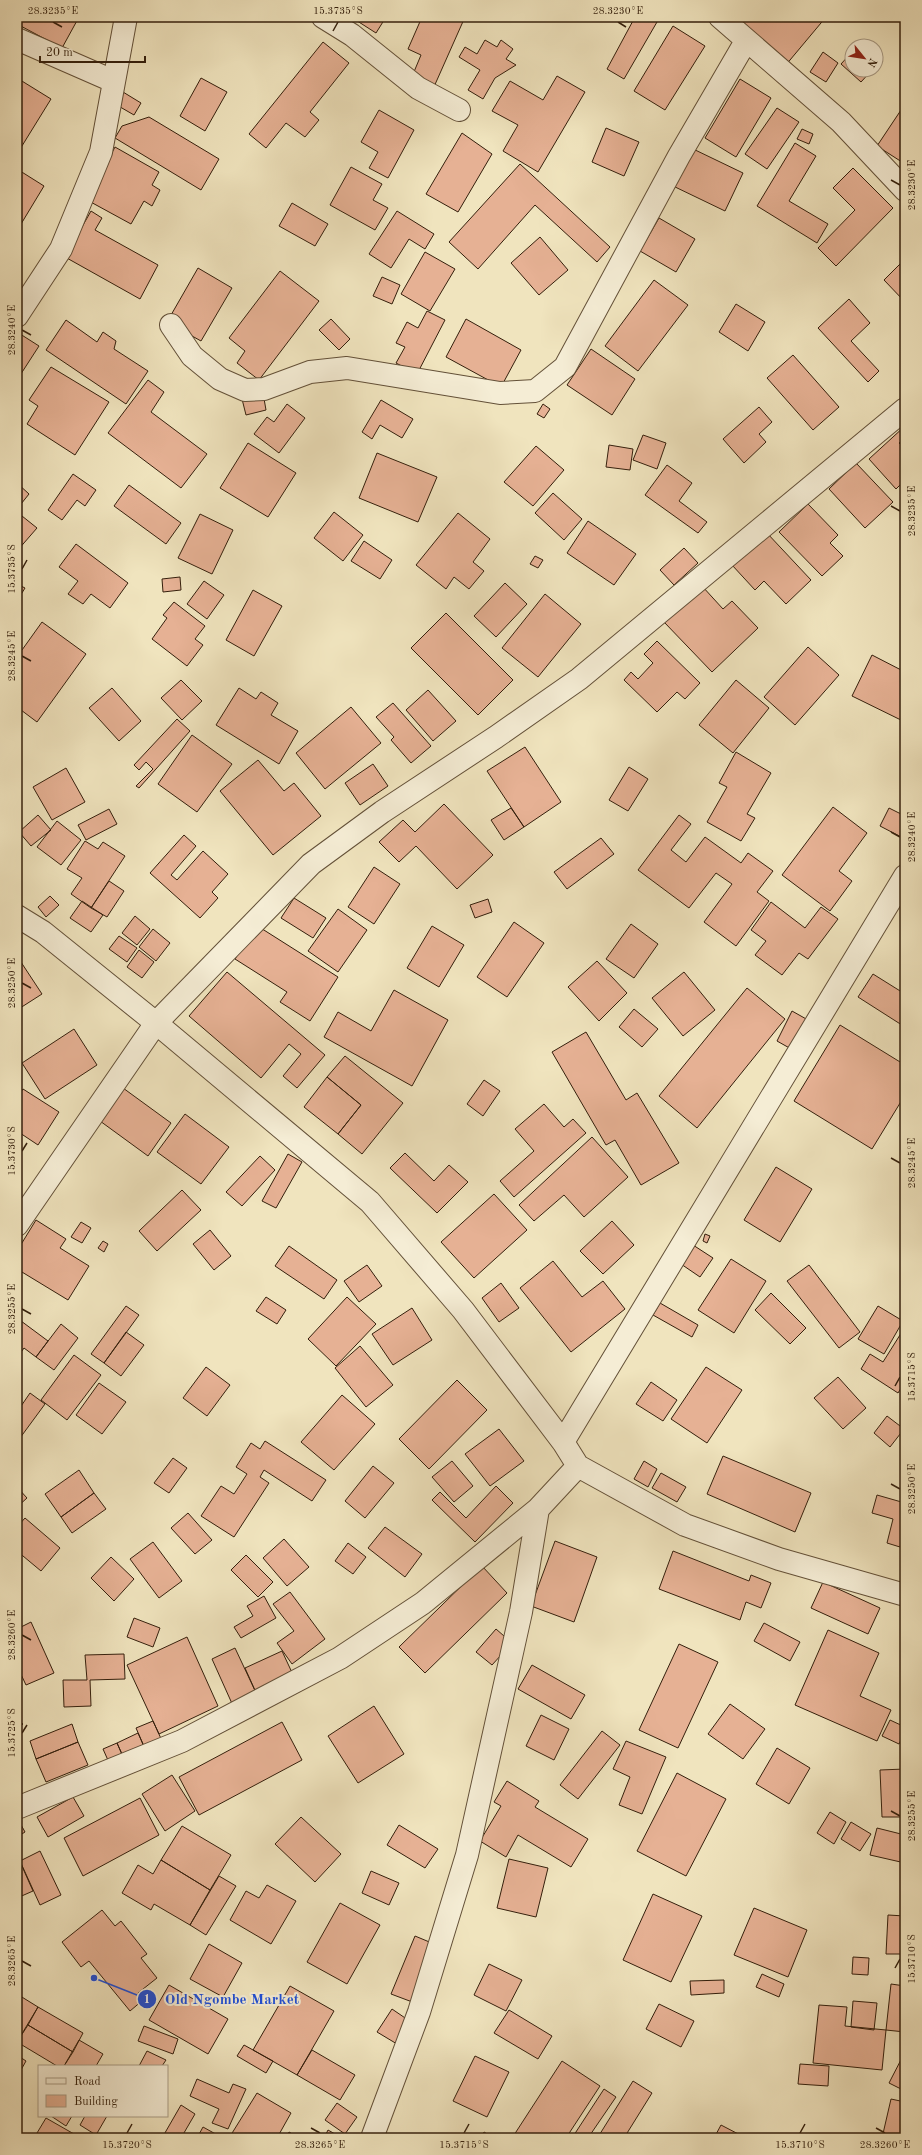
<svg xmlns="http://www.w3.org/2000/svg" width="922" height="2155" viewBox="0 0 922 2155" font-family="'Old Standard TT',serif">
<rect width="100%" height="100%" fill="#f0e4be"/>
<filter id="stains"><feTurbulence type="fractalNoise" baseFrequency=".005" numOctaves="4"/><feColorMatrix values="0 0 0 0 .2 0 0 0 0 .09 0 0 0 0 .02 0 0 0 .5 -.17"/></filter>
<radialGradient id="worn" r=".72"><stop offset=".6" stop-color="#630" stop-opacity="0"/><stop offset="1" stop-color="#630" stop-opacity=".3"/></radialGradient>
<path fill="#e6b194" stroke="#341f0c" d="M17 17H79L62 48 17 24Z
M351 17H386L376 33Z
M422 17H465L433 89 411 79 421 55 408 49Z
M635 17H650L657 22 624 79 607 69Z
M743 17H826L785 66 737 24Z
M673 26 705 46 665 110 634 91Z
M485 40 497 47 501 40 513 49 506 59 516 65 495 78 483 99 468 90 480 70 459 57 465 47 477 54Z
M323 42 349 63 310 112 319 120 305 137 286 123 266 148 249 134Z
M823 52 838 63 826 82 810 72Z
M852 52V70H872L861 82 841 64Z
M557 76 585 92 538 172 503 151 518 125 492 111 510 81 543 100Z
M17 78 51 99 17 154Z
M201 78 227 92 205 131 180 116Z
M740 79 771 98 736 157 705 138Z
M123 92 141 103 134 115 115 104Z
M905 104V164L877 146Z
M777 108 799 122 767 169 745 154Z
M379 110 414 130 388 178 369 168 378 152 361 142Z
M149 117 219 159 201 190 115 138 122 126Z
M606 128 639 142 624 176 592 162Z
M802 129 813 134 809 144 797 139Z
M462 133 492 154 458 212 426 194Z
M795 143 816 156 789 201 828 224 817 243 757 206Z
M115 147 159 172 152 185 160 190 152 206 144 201 131 224 87 200Z
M689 147 743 173 725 211 671 185Z
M520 164 610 247 597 262 535 205 478 269 449 242Z
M351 167 382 184 373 200 388 208 375 230 330 205Z
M853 168 893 208 836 266 818 248 855 210 833 188Z
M17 169 44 186 18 229 17 228Z
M292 203 328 224 315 246 279 226Z
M91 211 102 218 95 230 158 265 140 299 65 257Z
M397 211 434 234 425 249 409 239 391 268 369 254Z
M659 218 695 239 676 272 640 251Z
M540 237 568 270 539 295 511 263Z
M425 252 455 269 430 311 401 294Z
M905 259V302L884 280Z
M198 268 232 288 201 341 167 322Z
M280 271 319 301 259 380 237 363 245 351 229 338Z
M382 277 400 285 392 304 373 296Z
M654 280 688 305 638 371 605 346Z
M849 299 870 323 851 341 879 371 868 382 818 328Z
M736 304 765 322 748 351 719 332Z
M427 311 445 320 417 374 396 363 405 347 396 343 407 322 418 328Z
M331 319 350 339 339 350 319 330Z
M466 319 521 350 501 387 446 357Z
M66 320 97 342 103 332 116 341 114 349 148 371 126 404 46 350Z
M17 332 39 346 17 380Z
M591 349 635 379 612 415 567 385Z
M793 355 839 407 813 430 767 378Z
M51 367 109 402 75 455 27 424 38 406 29 400Z
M148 380 164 392 151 412 207 454 181 488 108 433Z
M263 393 266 410 246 415 242 399Z
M381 400 413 419 402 438 380 425 372 439 362 432Z
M287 404 305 418 279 453 254 434 267 417 274 422Z
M543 404 550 409 544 418 537 414Z
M759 407 772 422 759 434 766 442 744 463 723 439Z
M905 426V438L899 443 905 449V480L896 489 869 459Z
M643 435 666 443 657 469 633 460Z
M248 443 296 473 268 517 220 488Z
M609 445 633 449 630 470 606 467Z
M536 446 564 470 533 506 504 482Z
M377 453 437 477 418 522 359 498Z
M856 463 893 502 865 528 829 489Z
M667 465 692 483 679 501 707 522 698 533 645 495Z
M73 474 96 490 85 506 77 500 62 520 48 510Z
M17 483 29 494 17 509Z
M129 485 181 523 166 544 114 506Z
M553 493 582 519 564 540 535 513Z
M808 504 838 535 830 543 843 556 822 576 779 532Z
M17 512 37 528 17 551Z
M334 512 363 535 343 561 314 538Z
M458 513 490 539 473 562 484 571 469 589 454 577 446 589 416 565Z
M200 514 233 530 212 574 178 558Z
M588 521 636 554 614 585 567 553Z
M766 532 811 580 786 604 764 581 755 590 732 565Z
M364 541 392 560 380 579 351 561Z
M76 544 128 583 110 608 91 594 83 604 68 594 78 581 59 567Z
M684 548 698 563 674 585 660 570Z
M535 556 543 560 538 568 530 564Z
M17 562 22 566 17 572Z
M180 577 181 590 163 592 162 579Z
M204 581 224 595 207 619 187 604Z
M505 583 527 604 496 637 474 616Z
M17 584 25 588 17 601Z
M702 586 723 609 732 601 758 628 712 672 664 622Z
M253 590 282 606 254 656 226 640Z
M545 594 581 624 538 677 502 648Z
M174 602 205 626 195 639 203 645 187 666 152 639 167 618 163 615Z
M446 613 513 680 478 715 411 648Z
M42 622 86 654 37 722 17 707V647L22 650Z
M657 641 700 683 685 699 677 692 657 712 624 680 631 672 638 679 653 663 644 654Z
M808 647 839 675 795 725 764 697Z
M872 655 905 672V722L852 696Z
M181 680 202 701 182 720 161 698Z
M736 680 769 708 733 753 699 725Z
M112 688 141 721 119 741 89 708Z
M239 688 256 699 261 692 278 703 271 715 298 731 279 764 216 725Z
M428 690 456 721 433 741 406 710Z
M393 703 431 746 411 763 391 740 394 737 376 717Z
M351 707 381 743 325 789 296 753Z
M177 719 190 731 139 788 136 786 153 769 146 762 139 770 134 765Z
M192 735 232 764 197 812 158 784Z
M525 747 561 802 524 827 487 771Z
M736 752 771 773 747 814 755 818 741 841 707 822 727 787 719 783Z
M258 760 284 791 294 783 321 816 273 855 220 791Z
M373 764 388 786 360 805 345 783Z
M629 767 648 779 628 811 609 800Z
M66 768 85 802 52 820 33 787Z
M444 804 493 855 457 889 416 846 399 862 379 842 403 820 415 832Z
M833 807 867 833 839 871 852 881 830 911 782 875Z
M511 808 524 827 504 840 491 820Z
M889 808 905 816V839L880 826Z
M109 809 117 824 86 840 78 825Z
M38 815 51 830 31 846 19 832Z
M679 815 691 824 671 850 686 862 705 837 741 863 748 853 773 871 757 892 769 901 736 946 704 922 732 884 716 873 689 908 638 870Z
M57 821 81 840 61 865 37 847Z
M184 835 196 846 171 875 177 880 203 851 228 874 212 892 218 898 200 918 150 873Z
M601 838 614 854 567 889 554 872Z
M85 841 98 849 103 842 125 856 91 908 71 894 82 878 67 869Z
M374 867 400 884 374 924 348 907Z
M109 881 124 891 107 917 91 908Z
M50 896 59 905 46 917 38 907Z
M294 898 326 918 313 938 281 918Z
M488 899 492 912 475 918 470 905Z
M82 901 103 915 91 932 70 918Z
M771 902 805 928 821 907 838 919 808 959 799 953 782 975 755 955 766 941 751 930Z
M338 909 367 930 338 972 308 951Z
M135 916 150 929 137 945 122 933Z
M514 922 544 943 507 997 477 977Z
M631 924 658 944 634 978 606 959Z
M256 925 338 977 310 1021 280 1002 287 992 235 959Z
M432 926 464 945 439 987 407 968Z
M153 929 170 943 156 961 139 947Z
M119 936 137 948 127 962 109 949Z
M139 950 154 962 142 978 127 967Z
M17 956 42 994 17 1010Z
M597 961 627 993 599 1021 568 987Z
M227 972 325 1055 297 1088 283 1076 301 1054 289 1044 261 1078 189 1016Z
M684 972 715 1010 683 1036 652 998Z
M873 974 905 994V1027L858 997Z
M747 988 785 1019 697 1128 659 1096Z
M394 990 448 1020 412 1086 324 1037 338 1012 371 1031Z
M634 1009 658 1029 642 1047 619 1027Z
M792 1011 808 1020 793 1050 777 1041Z
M840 1025 905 1065V1095L872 1149 794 1101Z
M74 1029 97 1065 45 1099 22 1063Z
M586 1032 626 1100 637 1093 679 1163 641 1185 615 1140 606 1145 552 1052Z
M345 1056 403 1103 362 1154 338 1134 361 1105 327 1077Z
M327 1077 361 1105 338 1134 304 1107Z
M484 1080 500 1091 483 1116 467 1104Z
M123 1088 171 1123 148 1156 100 1121Z
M23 1089 59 1112 38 1145 17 1131V1098Z
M544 1104 564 1127 573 1119 586 1133 514 1197 500 1181 534 1151 515 1129Z
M185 1114 229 1147 201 1184 157 1152Z
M592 1137 628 1177 584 1217 564 1195 534 1221 519 1205Z
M405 1153 434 1181 449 1165 468 1182 437 1213 390 1168Z
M288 1154 302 1162 276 1208 262 1201Z
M260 1156 275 1170 242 1206 226 1192Z
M776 1167 812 1189 780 1242 744 1220Z
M182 1190 201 1210 157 1251 139 1231Z
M494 1194 527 1230 474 1278 441 1242Z
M36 1220 66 1239 60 1248 89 1266 68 1300 17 1269V1251Z
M612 1221 634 1245 603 1274 580 1251Z
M81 1222 91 1228 82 1243 71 1237Z
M210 1230 231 1256 214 1270 193 1244Z
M705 1234 710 1236 707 1243 703 1241Z
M103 1241 108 1244 104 1252 98 1248Z
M693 1245 713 1258 700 1277 681 1264Z
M289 1246 337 1280 324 1299 275 1266Z
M731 1259 766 1281 734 1333 698 1310Z
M553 1261 582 1297 603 1281 625 1309 571 1352 520 1288Z
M367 1265 382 1286 359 1302 344 1281Z
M809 1265 860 1332 839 1348 787 1281Z
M501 1283 519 1308 499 1322 482 1298Z
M771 1293 806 1328 790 1344 755 1310Z
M266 1297 286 1310 277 1324 256 1311Z
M347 1297 376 1324 336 1366 308 1339Z
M660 1303 698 1325 692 1337 653 1315Z
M126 1306 139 1315 104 1363 91 1354Z
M878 1306 903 1321 884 1354 858 1339Z
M412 1308 432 1340 393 1365 372 1334Z
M17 1318 48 1341 36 1357 24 1348 17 1358Z
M61 1324 78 1338 54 1370 36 1357Z
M905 1327V1367L900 1375 905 1379V1382L898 1393 861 1369 870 1354 883 1362Z
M126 1332 144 1345 121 1376 104 1363Z
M360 1346 393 1385 366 1407 335 1368Z
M74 1355 101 1375 67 1420 41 1400Z
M206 1367 230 1385 207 1416 183 1398Z
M706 1367 742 1390 707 1443 671 1419Z
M838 1377 866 1408 843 1429 814 1398Z
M457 1380 487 1410 429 1469 399 1439Z
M651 1382 677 1400 663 1421 636 1404Z
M99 1383 126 1402 102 1434 76 1415Z
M30 1393 45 1404 20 1438 17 1436V1412Z
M342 1395 375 1424 334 1470 301 1442Z
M887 1416 904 1429 890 1447 874 1433Z
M499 1429 524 1461 490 1486 465 1454Z
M265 1441 326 1480 312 1501 264 1470 260 1477 269 1483 234 1537 201 1516 221 1486 234 1494 247 1474 236 1467 251 1443 260 1449Z
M723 1456 811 1493 795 1532 707 1494Z
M173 1458 187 1468 169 1493 154 1483Z
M452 1461 473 1486 454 1502 432 1477Z
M644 1461 657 1469 648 1487 634 1479Z
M373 1466 394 1483 365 1518 345 1501Z
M79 1470 94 1493 61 1517 45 1494Z
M661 1473 686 1487 677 1502 652 1488Z
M496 1486 513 1503 475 1542 432 1500 440 1492 466 1518Z
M17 1487 27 1498 17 1507Z
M94 1493 106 1509 72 1533 61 1517Z
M877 1495 905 1503V1527L900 1547 887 1543 893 1519 872 1513Z
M188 1513 212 1540 195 1554 171 1528Z
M25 1518 60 1548 41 1571 17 1551V1527Z
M385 1527 422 1554 405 1577 368 1548Z
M284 1539 309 1567 287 1586 263 1558Z
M555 1541 597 1557 574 1622 531 1606Z
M153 1542 182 1581 159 1598 130 1559Z
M348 1543 366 1557 353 1574 335 1561Z
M673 1551 749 1581 751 1575 771 1583 761 1608 746 1602 740 1620 659 1589Z
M246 1555 273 1582 258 1597 231 1570Z
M111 1557 134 1579 114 1601 91 1578Z
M482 1566 507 1593 425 1673 399 1647Z
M823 1582 880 1608 868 1634 811 1608Z
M290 1592 325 1639 292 1664 277 1643 294 1631 273 1604Z
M264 1596 276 1618 241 1638 234 1627 253 1616 247 1606Z
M134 1618 160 1628 153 1647 127 1637Z
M31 1622 54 1673 26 1685 17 1666V1629Z
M764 1623 800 1642 790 1661 754 1641Z
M496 1629 512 1643 492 1665 476 1652Z
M828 1630 879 1653 860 1696 891 1710 877 1741 795 1705Z
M187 1637 218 1706 159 1734 127 1665Z
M679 1644 718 1662 678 1748 639 1730Z
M235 1648 258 1697 234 1708 212 1659Z
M282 1651 295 1679 258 1697 245 1668Z
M124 1654 125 1679 90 1680 91 1706 64 1707 63 1680H87L85 1655Z
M532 1665 585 1695 571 1719 518 1689Z
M730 1704 765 1729 743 1759 708 1734Z
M374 1706 404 1754 358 1783 328 1736Z
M541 1715 569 1729 554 1760 526 1746Z
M17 1719 23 1724 17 1730Z
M890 1720 905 1727V1732L899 1744 882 1736Z
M153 1721 163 1743 146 1751 136 1728Z
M282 1722 302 1760 199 1815 179 1777Z
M72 1724 78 1742 36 1759 30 1741Z
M602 1731 620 1745 578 1799 560 1785Z
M138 1733 146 1751 125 1761 117 1743Z
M626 1741 666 1757 642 1814 619 1805 630 1777 613 1769Z
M78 1742 88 1765 46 1782 36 1759Z
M117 1743 125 1761 111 1767 103 1749Z
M777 1748 810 1768 789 1804 756 1784Z
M905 1769V1817H882L880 1770Z
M677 1773 726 1799 686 1876 637 1851Z
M172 1775 195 1811 165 1831 142 1794Z
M507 1781 539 1801 535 1807 588 1839 571 1867 518 1835 506 1857 480 1841 501 1806 494 1802Z
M73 1797 84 1816 48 1837 37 1817Z
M140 1798 159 1835 83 1876 64 1838Z
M830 1812 846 1822 834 1844 817 1833Z
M301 1817 341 1854 315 1882 275 1844Z
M851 1822 871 1834 860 1851 841 1839Z
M20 1823 25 1832 17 1837V1825Z
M399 1825 438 1849 425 1868 387 1845Z
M182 1826 231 1855 210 1890 161 1860Z
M877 1828 905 1835V1863L870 1855Z
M40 1851 61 1895 40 1905 20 1861Z
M17 1855 33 1891 17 1898Z
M509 1859 548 1868 536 1917 497 1908Z
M161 1860 210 1890 190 1925 154 1904 151 1910 122 1893 138 1865 153 1874Z
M371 1871 399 1883 389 1905 362 1893Z
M219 1876 236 1886 206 1935 190 1925Z
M267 1885 296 1901 271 1944 230 1920 246 1891 259 1898Z
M653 1894 702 1916 671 1982 623 1960Z
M340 1903 380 1925 347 1984 307 1962Z
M754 1908 807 1930 788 1977 734 1955Z
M102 1910 115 1926 121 1921 147 1954 141 1958 157 1978 138 1993 143 2000 130 2011 89 1961 81 1967 62 1942Z
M888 1915 905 1916V1954H886Z
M415 1936 439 1946 415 2003 391 1994Z
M209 1944 242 1963 223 1997 190 1979Z
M853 1957 869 1958 868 1975 852 1974Z
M489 1964 522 1980 506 2011 474 1995Z
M762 1974 784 1984 779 1997 756 1987Z
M724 1980V1993L691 1995 690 1981Z
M891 1984 905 1986V2032L886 2030Z
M169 1985 228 2019 208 2054 149 2020Z
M290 1986 334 2011 297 2075 253 2050Z
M17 1994 38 2007 17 2042Z
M853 2001 877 2003 874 2030 851 2027Z
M659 2004 694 2021 681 2047 646 2029Z
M819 2005 847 2007 845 2026 886 2030 882 2070 813 2063Z
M38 2007 83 2033 73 2052 28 2025Z
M392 2009 411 2022 397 2044 377 2032Z
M509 2010 552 2036 538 2059 494 2033Z
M28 2025 73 2052 64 2066H57L17 2042Z
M144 2026 178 2039 173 2054 138 2041Z
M79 2040 103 2054 96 2066H64Z
M244 2045 273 2061 266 2073 237 2056Z
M312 2050 355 2075 340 2100 297 2075Z
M147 2051 166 2060 162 2066H139Z
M905 2052V2091L889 2083Z
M17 2055 26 2061 17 2077Z
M475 2056 509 2072 487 2117 453 2101Z
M562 2061 600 2086 566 2138 543 2136 542 2138H518L514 2135Z
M800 2064 829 2066 828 2086 798 2084Z
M197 2079 229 2093 233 2084 246 2089 228 2129 212 2123 219 2109 190 2096Z
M633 2081 652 2093 624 2138H600L598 2137Z
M604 2089 616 2097 588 2138H572Z
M257 2093 291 2113 277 2138H229Z
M891 2099 905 2102V2138H882Z
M337 2103 357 2117 345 2134 325 2120Z
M181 2105 195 2114 181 2138H162Z
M51 2116H72L66 2126Z
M85 2116H107L96 2135 80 2125Z
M46 2118 81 2138H34Z
M721 2125 746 2138H714Z
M203 2127 221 2137 197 2138Z
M328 2130 342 2138H324Z
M289 2132 299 2138H286Z
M484 2132 494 2138H480Z"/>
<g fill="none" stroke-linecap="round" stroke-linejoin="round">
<defs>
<path id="minor" d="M323 17 352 35 418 88 459 110
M720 17 841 122 905 190
M17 39 113 81
M17 316 61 249 101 152 126 17
M171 325 192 356 220 379 245 390 264 389 310 372 347 368 500 393 535 391 565 367 679 156 746 41
M17 916 43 932 156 1023 370 1202 463 1310 563 1442 578 1466 685 1525 779 1559 905 1595
M17 1225 156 1023 311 864 382 812 496 737 579 679 905 409
M563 1442 905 876
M17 1808 182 1741 340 1658 423 1603 538 1509
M372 2138 419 2012 467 1855 521 1612 538 1509 578 1466"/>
</defs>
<use href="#minor" stroke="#635038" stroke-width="24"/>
<use href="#minor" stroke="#f5edd5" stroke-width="22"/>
</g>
<path fill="none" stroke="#341f0c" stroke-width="1.5" d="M53 22 62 27M618 22 626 27M333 31 338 22M891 180 900 185M22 330 31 335M891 506 900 511M22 569 27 560M22 656 31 661M891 832 900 837M22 983 31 988M22 1151 27 1143M891 1158 900 1163M22 1309 31 1314M895 1386 900 1377M891 1484 900 1489M22 1635 31 1640M22 1733 27 1725M891 1811 900 1816M22 1961 31 1966M895 1968 900 1959M311 2128 320 2133M876 2128 885 2133M127 2133 132 2124M464 2133 469 2124M800 2133 805 2124"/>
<path fill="none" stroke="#1d4ed8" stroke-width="1.5" d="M94 1978L147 1999"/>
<g fill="#1d4ed8" stroke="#f5edd5" stroke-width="1.5">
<circle cx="94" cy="1978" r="4"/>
<circle cx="147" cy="1999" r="10"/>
</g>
<g font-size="12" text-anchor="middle" font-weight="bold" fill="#fff">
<text x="147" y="2003">1</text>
</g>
<g font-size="15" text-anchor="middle" font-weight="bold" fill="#1d4ed8" stroke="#f5edd5" stroke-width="4" stroke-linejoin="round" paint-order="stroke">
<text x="232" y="2004">Old Ngombe Market</text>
</g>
<rect width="922" height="2155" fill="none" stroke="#f0e4be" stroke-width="44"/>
<rect x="38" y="2065" width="130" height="52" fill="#f5edd5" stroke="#a89b85"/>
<rect x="46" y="2078" width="20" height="6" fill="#f5edd5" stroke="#a89b85"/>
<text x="74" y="2085" font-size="12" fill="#341f0c">Road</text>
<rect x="46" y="2095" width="20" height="12" fill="#e6b194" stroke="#a89b85"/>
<text x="74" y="2105" font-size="12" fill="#341f0c">Building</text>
<g transform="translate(864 58) rotate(120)"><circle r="19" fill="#f5edd5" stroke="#a89b85"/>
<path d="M0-3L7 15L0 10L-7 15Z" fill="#8f2418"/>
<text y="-6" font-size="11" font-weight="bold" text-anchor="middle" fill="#341f0c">N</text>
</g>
<path d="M40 56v6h105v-6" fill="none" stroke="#341f0c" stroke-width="2"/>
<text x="46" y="56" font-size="12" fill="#341f0c" stroke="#f5edd5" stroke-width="3" paint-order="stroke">20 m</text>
<rect x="22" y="22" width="878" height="2111" fill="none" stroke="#341f0c" stroke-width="1.5"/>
<g font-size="10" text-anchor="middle" fill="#341f0c">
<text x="53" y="14">28.3235°E</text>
<text x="338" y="14">15.3735°S</text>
<text x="618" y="14">28.3230°E</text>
<text transform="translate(911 185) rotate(-90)" y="4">28.3230°E</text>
<text transform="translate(11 330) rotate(-90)" y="4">28.3240°E</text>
<text transform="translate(911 511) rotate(-90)" y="4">28.3235°E</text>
<text transform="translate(11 569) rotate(-90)" y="4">15.3735°S</text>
<text transform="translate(11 656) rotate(-90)" y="4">28.3245°E</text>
<text transform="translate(911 837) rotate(-90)" y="4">28.3240°E</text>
<text transform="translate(11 983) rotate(-90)" y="4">28.3250°E</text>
<text transform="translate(11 1151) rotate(-90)" y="4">15.3730°S</text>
<text transform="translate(911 1163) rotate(-90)" y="4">28.3245°E</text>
<text transform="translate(11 1309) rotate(-90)" y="4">28.3255°E</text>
<text transform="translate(911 1377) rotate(-90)" y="4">15.3715°S</text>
<text transform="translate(911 1489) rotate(-90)" y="4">28.3250°E</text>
<text transform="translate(11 1635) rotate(-90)" y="4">28.3260°E</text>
<text transform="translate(11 1733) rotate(-90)" y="4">15.3725°S</text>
<text transform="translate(911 1816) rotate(-90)" y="4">28.3255°E</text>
<text transform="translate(911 1959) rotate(-90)" y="4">15.3710°S</text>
<text transform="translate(11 1961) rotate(-90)" y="4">28.3265°E</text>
<text x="127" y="2148">15.3720°S</text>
<text x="320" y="2148">28.3265°E</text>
<text x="464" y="2148">15.3715°S</text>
<text x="800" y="2148">15.3710°S</text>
<text x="885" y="2148">28.3260°E</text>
</g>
<rect width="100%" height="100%" filter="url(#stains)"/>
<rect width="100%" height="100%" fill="url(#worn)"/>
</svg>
